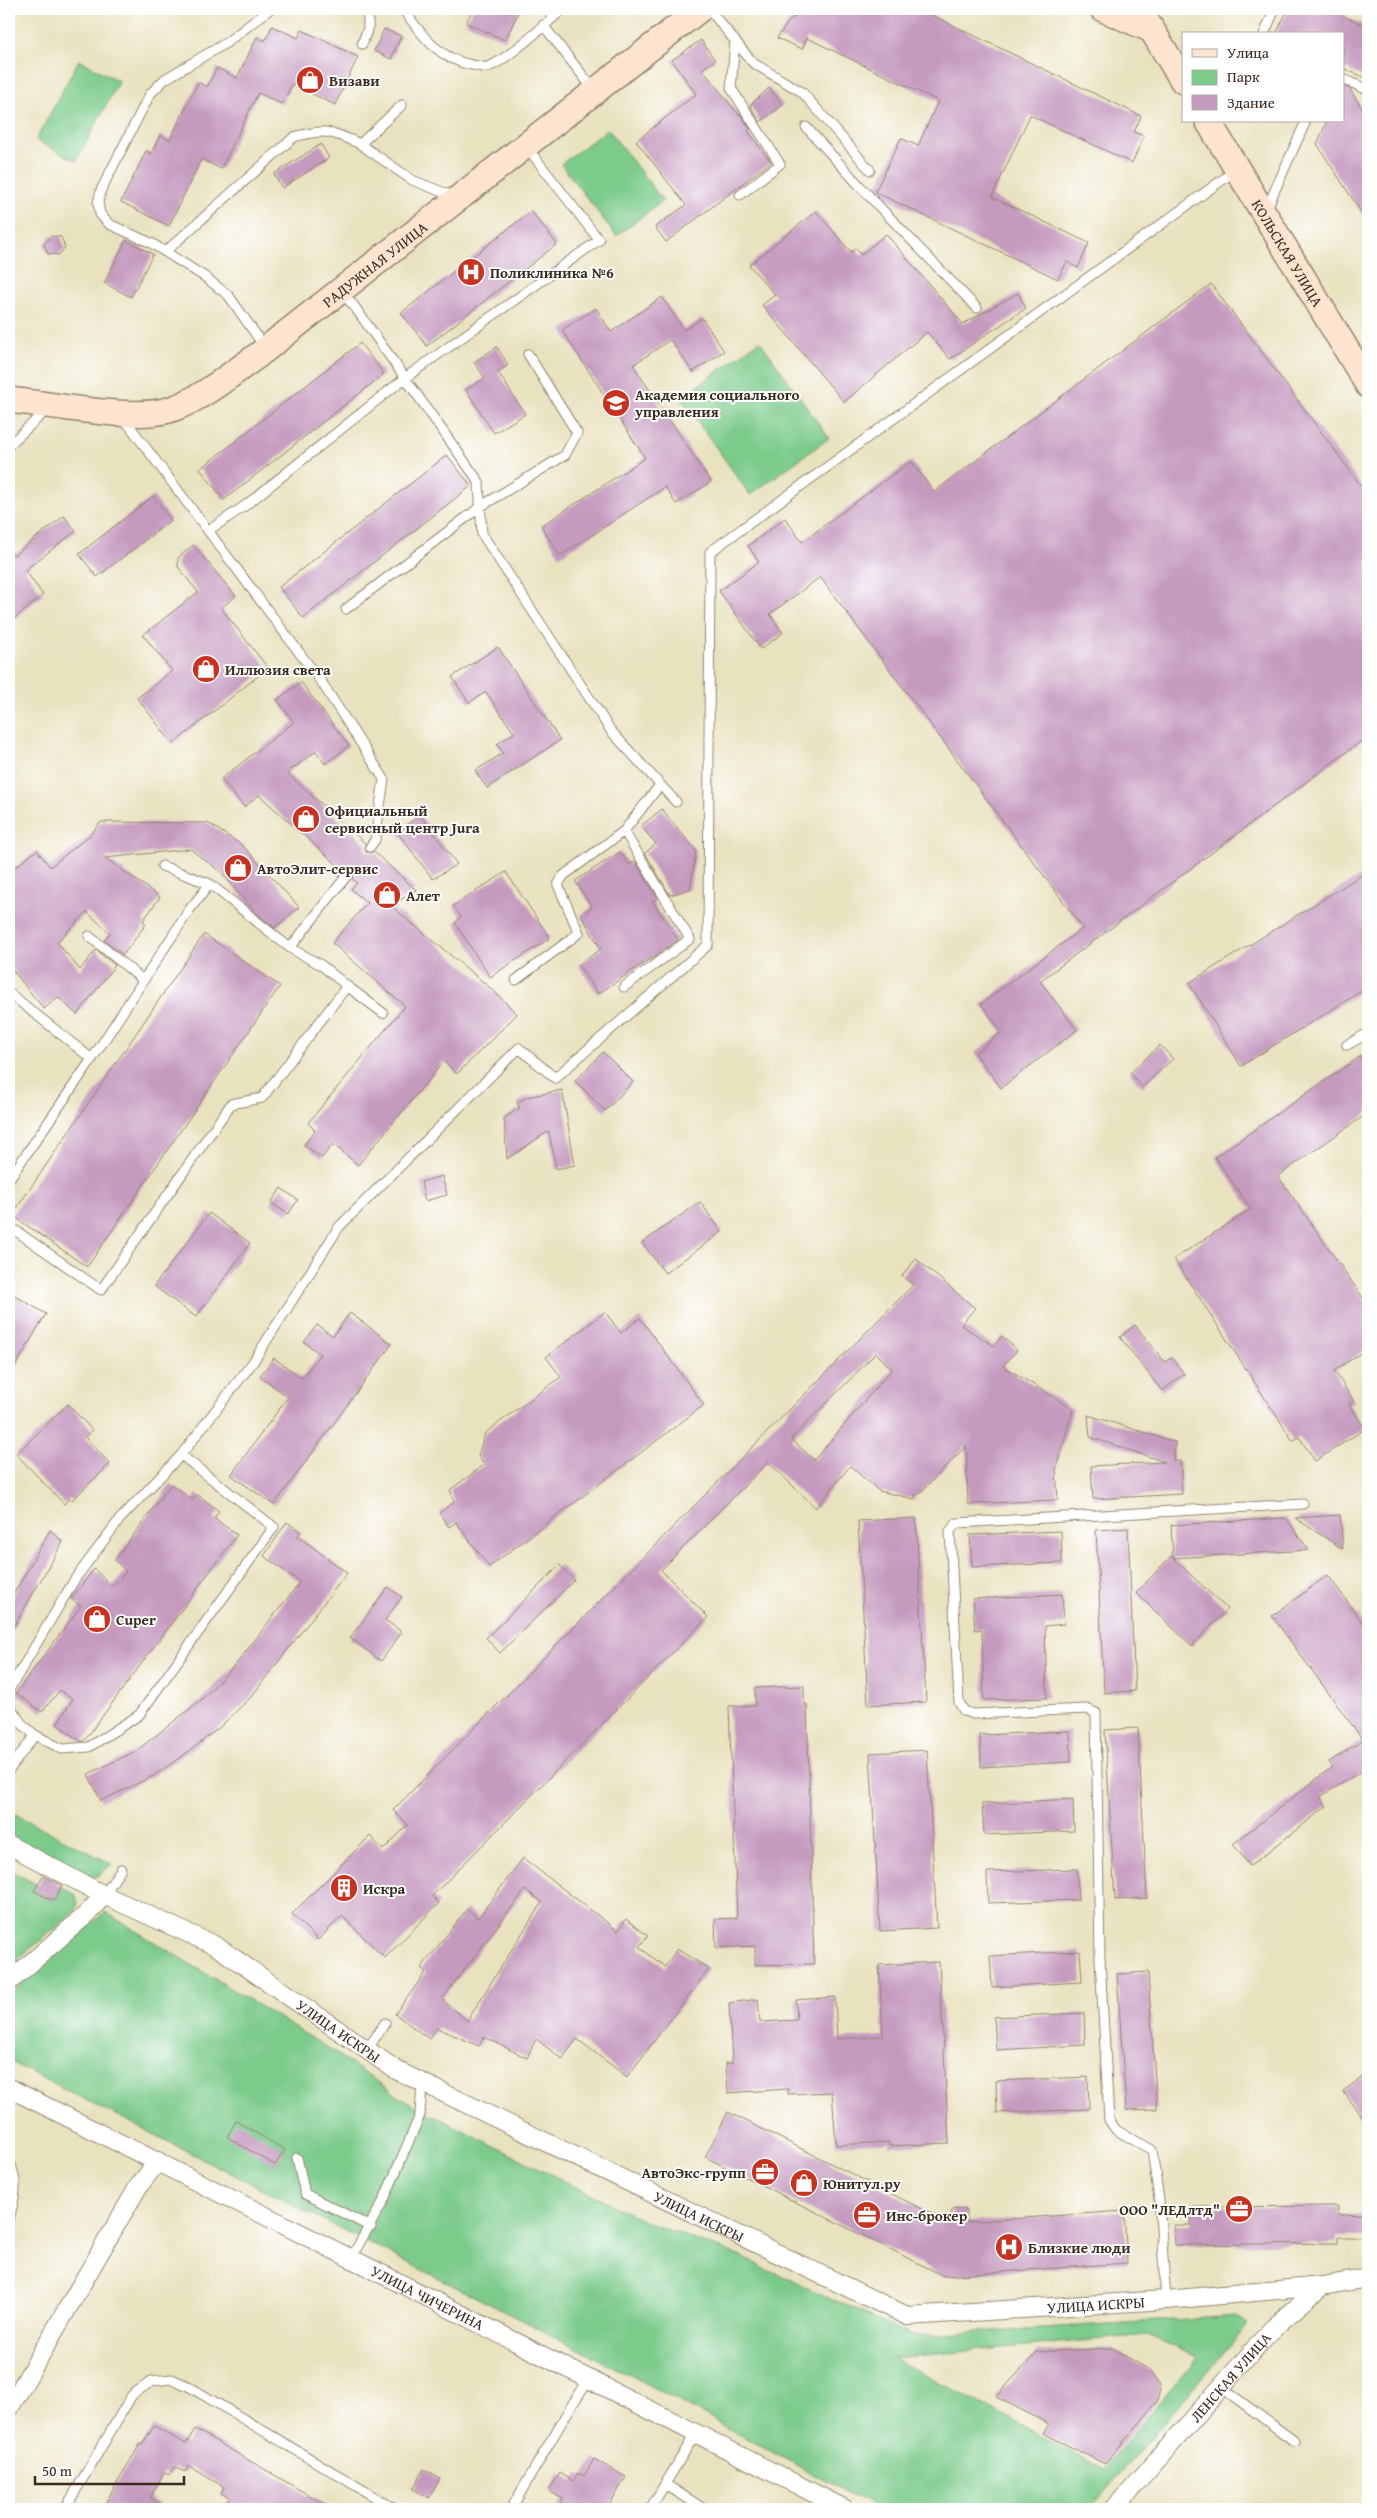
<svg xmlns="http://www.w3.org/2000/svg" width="1377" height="2518" viewBox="0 0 1377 2518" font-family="'Gentium Book Plus',serif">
<rect width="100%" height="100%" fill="#fff"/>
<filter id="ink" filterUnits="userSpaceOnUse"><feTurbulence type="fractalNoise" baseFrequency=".02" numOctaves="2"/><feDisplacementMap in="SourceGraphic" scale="10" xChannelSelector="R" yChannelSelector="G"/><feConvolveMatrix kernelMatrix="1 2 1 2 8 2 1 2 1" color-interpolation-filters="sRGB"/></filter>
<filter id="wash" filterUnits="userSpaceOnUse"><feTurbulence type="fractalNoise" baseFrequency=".0096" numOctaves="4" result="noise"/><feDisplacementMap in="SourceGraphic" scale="20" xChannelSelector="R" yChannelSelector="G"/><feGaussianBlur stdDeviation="1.12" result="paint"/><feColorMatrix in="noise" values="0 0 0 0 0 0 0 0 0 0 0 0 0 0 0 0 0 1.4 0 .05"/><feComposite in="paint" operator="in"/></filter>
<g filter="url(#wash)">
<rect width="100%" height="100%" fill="#e9e2bf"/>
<path fill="#7ccb8b" stroke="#5c7a54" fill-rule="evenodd" d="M79 60 119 81 76 161 36 140Z
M608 129 663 201 616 236 561 164Z
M760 341 829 438 750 495 681 398Z
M9 1811 112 1864 98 1876 88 1877 9 1840Z
M9 1870 38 1885 35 1891 53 1901 61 1887 75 1894 78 1904 75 1912 9 1966Z
M105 1912 328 2048 407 2102 646 2222 739 2256 912 2336 1238 2316 1248 2324 1090 2509H877L636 2378 9 2061V1995ZM1148 2335 1198 2357 1104 2469 893 2358Z"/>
<g id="blocks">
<path fill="#c59abf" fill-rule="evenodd" d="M473 9H520L505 40 466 23Z
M805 9H919L1141 116 1134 132 1144 136 1132 163 1030 115 992 197 1089 243 1078 268 1067 262 1058 279 875 192 901 138 918 146 938 101 807 38 802 49 777 38 789 21Z
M1288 9H1329L1368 27V79L1343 68V34H1276Z
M272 26 298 38 302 30 358 57 335 105 292 84 282 104 258 93 221 169 201 159 169 226 121 202 146 151 151 154 160 135 170 140 198 82 207 87 217 68 237 78 257 37 265 41Z
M384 29 401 36 391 59 374 51Z
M701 40 715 60 702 69 739 115 740 114 750 129 748 131 771 162 666 242 655 227 686 205 636 141 696 94 672 60Z
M1343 86 1350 89 1368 118V223L1317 144 1327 121H1343Z
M769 88 783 105 760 122 750 105Z
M321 144 329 158 282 188 274 174Z
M531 211 557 244 427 346 401 313Z
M816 211 851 252 856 248 861 255 886 234 963 324 1018 293 1026 308 950 359 927 332 844 402 762 305 775 295 749 265Z
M51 236 61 237 65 247 59 255 48 254 44 244Z
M126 240 153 254 131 297 104 283Z
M1211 284 1368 495V736L1040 981 1077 1030 1001 1088 975 1053 1002 1032 981 1004 1083 928 820 577 770 614 783 633 761 649 719 591 759 562 748 546 785 518 802 542 911 461 934 492Z
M662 297 684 330 702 318 724 351 693 372 670 340 633 365 711 482 676 504 665 487 560 556 541 526 645 458 562 330 596 308 611 332Z
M360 343 384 374 224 500 200 469Z
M497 347 508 365 498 372 525 414 494 433 466 390 485 378 474 362Z
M447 455 471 486 303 618 279 587Z
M153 496 171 520 97 577 79 554Z
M64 516 76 531 25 570 43 595 9 623V549L14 555Z
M193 545 236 596 221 608 268 668 173 744 137 698 172 671 143 635 198 592 178 567V558Z
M498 647 560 740 487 788 475 771 503 753 497 744 514 733 486 692 469 703 452 677Z
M301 682 349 746 325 764 316 751 287 773 365 843 366 852H374L416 890 391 906 494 991 517 1014 457 1074 444 1061 358 1165 333 1144 322 1158 304 1145 315 1130 308 1123 405 1006 332 943 367 903 351 889 357 883 352 879 354 874 352 869 348 868 343 870 259 795 244 807 221 779 294 722 277 700Z
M662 809 696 851 690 889 670 895 645 853 656 844 641 826Z
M420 815 457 864 433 879 397 832Z
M101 822 208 823 243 846 299 907 275 928 257 914 221 872 190 849 105 858 160 897 143 921 146 924 123 955 104 940 110 933 87 912 57 942 80 970 96 950 115 965 77 1015 58 997 44 1009 9 966V872L37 850 50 867 90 835Z
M620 852 629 865 635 861 658 899 652 901 678 940 598 994 578 965 601 949 581 915 592 907 575 881Z
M1368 871V987L1241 1066 1189 983Z
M506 872 550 938 490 977 455 923 461 917 453 906Z
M204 934 280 986 87 1267 12 1215Z
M1160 1045 1173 1059 1142 1087 1130 1073Z
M1368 1051V1113L1278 1176 1368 1305V1348L1334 1371 1354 1401 1349 1404 1365 1429 1315 1461 1299 1437 1293 1441 1174 1259 1251 1209 1215 1157Z
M603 1052 633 1082 605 1111 575 1081Z
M562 1090 575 1165 556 1169 549 1131 507 1159 504 1118 520 1108 517 1103 527 1097Z
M442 1176 447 1195 425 1201 421 1182Z
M281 1188 298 1200 288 1214 271 1203Z
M700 1202 722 1232 665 1273 642 1243Z
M209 1213 250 1243 196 1317 154 1286Z
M916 1259 975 1308 961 1325 994 1346 1002 1336 1017 1350 1003 1366 1073 1409 1056 1469 1058 1500 968 1504 966 1446 919 1494 915 1495V1499L879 1491 850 1466 816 1508 768 1462 661 1570 708 1617 432 1896 439 1903 385 1958 342 1916 318 1940 292 1914 370 1836 383 1850 408 1825 393 1810 913 1285 902 1276ZM876 1353 892 1369 814 1460 791 1439Z
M9 1292 46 1314 9 1377Z
M605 1312 621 1333 640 1318 704 1405 489 1567 456 1522 449 1527 439 1513 454 1502 450 1490 484 1465 478 1456 485 1433 561 1377 546 1357Z
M350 1313 392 1344 274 1505 231 1475 288 1397 260 1376 274 1358 302 1378 320 1354 304 1342 317 1325 333 1336Z
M1135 1325 1165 1362 1172 1357 1184 1374 1162 1391 1120 1337Z
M68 1404 92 1430 85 1437 110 1464 72 1500 70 1498 64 1504 16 1454Z
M1088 1415 1175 1442 1173 1461H1180L1182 1494 1093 1499 1091 1466 1165 1462 1090 1437Z
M171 1484 193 1500 197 1494 219 1511 214 1518 237 1535 84 1741H80L57 1724 73 1699 60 1690 42 1712 16 1693 81 1606 71 1599 94 1569 112 1586 126 1572 115 1560Z
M1340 1515 1343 1549 1295 1518Z
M916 1518 926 1702 868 1705 858 1521Z
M1286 1518 1309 1550 1173 1558 1171 1525Z
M287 1522 301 1532 298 1536 347 1573 251 1697 221 1726 191 1750 153 1776 101 1801 88 1774 136 1751 200 1701 236 1664 300 1582 264 1556Z
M1128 1528 1135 1691 1104 1693 1096 1530Z
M50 1530 63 1542 9 1635V1602Z
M1061 1531 1062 1563 972 1567 970 1535Z
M1171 1556 1227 1609 1192 1646 1136 1593Z
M560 1565 574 1580 500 1653 486 1638Z
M1328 1575 1368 1630V1767L1320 1797 1327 1806 1250 1866 1233 1844 1332 1767 1329 1762 1363 1740 1272 1616Z
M388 1587 402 1597 385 1620 402 1632 381 1661 350 1638Z
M1062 1594 1064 1624 1045 1626 1047 1698 984 1700 982 1629 975 1630 973 1599Z
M804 1686V1704H807L814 1964 755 1965V1946L716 1948 715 1919 737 1918 729 1706H755V1688Z
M1138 1728 1147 1898 1115 1900 1105 1730Z
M1070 1731 1071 1762 981 1767 980 1735Z
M927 1750 937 1928 880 1931 870 1753Z
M1073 1799 1074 1831 984 1835 982 1804Z
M523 1858 618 1931 626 1919 648 1936 639 1947 665 1967 677 1949 709 1969 627 2077 577 2039 562 2059 536 2039 527 2058 484 2037 479 2046 437 2028 429 2039 395 2014 426 1972 421 1968 467 1909 478 1918ZM525 1890 542 1902 467 2021 442 1999Z
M1077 1869 1078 1900 988 1903 987 1872Z
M43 1876 62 1885 54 1901 34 1891Z
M1080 1951 1082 1982 992 1987 990 1956Z
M939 1962 949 2143 889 2146V2142L836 2145 832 2092 788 2094V2089L728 2093 726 2063H732L729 2003 758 1999 760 2022 797 2020 796 2000 835 1997 837 2039 883 2036 879 1965Z
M1148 1972 1157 2109 1126 2110 1117 1974Z
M1084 2013 1085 2045 996 2050 994 2017Z
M1368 2073V2125L1343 2091Z
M1088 2077 1089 2109 997 2113 996 2081Z
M728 2112 948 2222 953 2208 966 2210V2222L1124 2211 1127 2263 944 2276 705 2157Z
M236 2121 285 2150 275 2165 227 2137Z
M1338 2206V2215L1368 2214V2237H1338V2243L1175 2245 1174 2225H1191V2207Z
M1112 2348 1151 2371 1161 2385 1157 2402 1105 2464 1043 2433 1049 2424 996 2397 1037 2352Z
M154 2426 186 2444 195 2429 333 2509H223L230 2498 221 2493 224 2487 189 2466 185 2472 175 2467 170 2475 164 2472 150 2498 168 2509H102L140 2444 142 2445Z
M594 2459 626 2477 607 2509H557L563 2499 549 2491 560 2473 573 2481 578 2473 584 2476Z
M424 2469 440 2479 429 2498 413 2489Z"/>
</g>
</g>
<g filter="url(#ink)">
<use href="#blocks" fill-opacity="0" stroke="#92866e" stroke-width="1"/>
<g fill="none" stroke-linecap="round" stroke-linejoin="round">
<defs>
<path id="lane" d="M360 9 368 14V28L362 44
M403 9C421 34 438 59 472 65 476 65 483 68 487 67 503 64 549 21 563 9
M709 9 753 63 802 92 870 170
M543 25 594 90
M1264 34 1275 9
M735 41 731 88 780 164 740 195
M1343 79 1368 90
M402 105 360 144 412 180 455 197
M806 127 870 197 977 308
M1266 210 1306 121
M165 252 294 137C325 128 331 131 360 144
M341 292 354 306 479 482 482 534 611 731 676 802
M266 349 229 296 205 277 151 243 109 224 100 214 98 203 101 190 150 94 165 79 226 43 270 9
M123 417 322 683 384 779 375 840 370 847
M9 445 48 409
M208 531 246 505 405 378 599 240 526 146
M346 609 480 507 565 455 577 433 528 354
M162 866 210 884
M89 936 143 980
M516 980 579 933 558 885 563 876 624 831
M347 986 383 1013
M624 987 690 939 624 831 660 785
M9 993 92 1059
M1347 1045 1368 1033
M9 1179 94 1056 190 909 210 884 290 948
M9 1226 101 1290 231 1104 262 1098 347 986 321 965 290 948 348 874
M9 1690 75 1579 120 1519 181 1455 253 1362 339 1227 519 1048 555 1078 708 945 710 552 1236 170
M9 1705 22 1724 35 1735 9 1770
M35 1735 62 1749 89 1747 139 1715 274 1527 181 1455
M104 1895 121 1869
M367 2050 385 2023
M297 2158 305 2194 371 2227
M9 2162C19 2180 15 2199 9 2218
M351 2258 383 2202 420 2115 422 2083
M1166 2300 1159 2200 1152 2150 1116 2130 1109 2120 1100 1959 1096 1713 1087 1709 973 1714 964 1711 959 1702 950 1531 957 1523 1303 1504
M1221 2387 1294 2441
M665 2484 704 2509
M65 2509 132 2395 152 2381 172 2379 188 2386 395 2509
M511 2509 570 2408 589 2379
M650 2509 696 2433"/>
<g id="street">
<path d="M9 1845 104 1895 88 1913 9 1982"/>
<path id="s1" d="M104 1895 216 1946 396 2070 907 2316 1166 2300 1322 2286 1368 2278"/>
<path id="s2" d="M9 2088 370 2268 845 2509"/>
<path d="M9 2409 138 2187 158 2161"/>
<path id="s3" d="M1114 2509 1272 2329 1322 2286"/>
</g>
<g id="secondary">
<path d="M1103 9 1152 30"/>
<path d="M1139 9 1183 81"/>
<path id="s4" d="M1208 121 1368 385"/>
<path id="s5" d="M9 400C51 404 135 422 172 409 203 398 231 374 257 356L700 9"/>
</g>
</defs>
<use href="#lane" stroke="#92866e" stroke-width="11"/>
<use href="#street" stroke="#92866e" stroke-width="20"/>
<use href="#secondary" stroke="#92866e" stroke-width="28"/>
<use href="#lane" stroke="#fff" stroke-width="9"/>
<use href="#street" stroke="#fff" stroke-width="18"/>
<use href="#secondary" stroke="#fde4d1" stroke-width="25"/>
</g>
</g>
<defs>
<symbol id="shop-disc" viewBox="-11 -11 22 22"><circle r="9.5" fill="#c8321e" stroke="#fff"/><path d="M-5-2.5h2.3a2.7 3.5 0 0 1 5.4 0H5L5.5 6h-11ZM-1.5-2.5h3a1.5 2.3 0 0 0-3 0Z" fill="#fff"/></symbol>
<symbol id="hospital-disc" viewBox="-11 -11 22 22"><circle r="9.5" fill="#c8321e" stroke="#fff"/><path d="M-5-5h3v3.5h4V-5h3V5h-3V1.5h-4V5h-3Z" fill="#fff"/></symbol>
<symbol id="university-disc" viewBox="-11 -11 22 22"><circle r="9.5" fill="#c8321e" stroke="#fff"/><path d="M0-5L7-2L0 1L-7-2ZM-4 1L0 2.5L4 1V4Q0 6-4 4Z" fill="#fff"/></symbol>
<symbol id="building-disc" viewBox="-11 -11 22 22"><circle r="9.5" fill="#c8321e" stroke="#fff"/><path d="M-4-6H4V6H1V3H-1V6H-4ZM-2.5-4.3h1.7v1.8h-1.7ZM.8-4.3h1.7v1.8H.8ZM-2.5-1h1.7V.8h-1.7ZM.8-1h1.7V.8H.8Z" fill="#fff"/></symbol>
<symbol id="office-disc" viewBox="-11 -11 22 22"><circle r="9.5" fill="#c8321e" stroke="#fff"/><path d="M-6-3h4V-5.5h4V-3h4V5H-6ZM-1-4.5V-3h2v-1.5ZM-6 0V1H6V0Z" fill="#fff"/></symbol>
</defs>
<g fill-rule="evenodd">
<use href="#shop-disc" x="294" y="64" width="32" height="32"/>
<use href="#hospital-disc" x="455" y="256" width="32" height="32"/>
<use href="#university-disc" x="600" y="387" width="32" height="32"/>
<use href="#shop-disc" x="190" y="653" width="32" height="32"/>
<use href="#shop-disc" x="290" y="803" width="32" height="32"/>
<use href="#shop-disc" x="222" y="852" width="32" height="32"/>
<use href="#shop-disc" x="371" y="879" width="32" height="32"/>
<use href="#shop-disc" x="81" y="1603" width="32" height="32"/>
<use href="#building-disc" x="328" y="1872" width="32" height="32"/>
<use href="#office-disc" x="749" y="2156" width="32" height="32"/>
<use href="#shop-disc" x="788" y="2167" width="32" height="32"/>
<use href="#office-disc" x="1223" y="2193" width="32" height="32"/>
<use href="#office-disc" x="851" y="2199" width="32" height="32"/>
<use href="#hospital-disc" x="993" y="2231" width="32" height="32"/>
</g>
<g text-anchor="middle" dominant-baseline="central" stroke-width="4" stroke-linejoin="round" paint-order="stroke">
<g font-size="15" font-weight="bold" fill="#3b2a1e" stroke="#fff" text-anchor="start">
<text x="329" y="80">Визави</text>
<text x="490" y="272">Поликлиника №6</text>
<text x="635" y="394">Академия социального<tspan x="635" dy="17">управления</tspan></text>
<text x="225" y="669">Иллюзия света</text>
<text x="325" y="810">Официальный<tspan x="325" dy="17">сервисный центр Jura</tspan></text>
<text x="257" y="868">АвтоЭлит-сервис</text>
<text x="406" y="895">Алет</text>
<text x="116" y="1619">Cuper</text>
<text x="363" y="1888">Искра</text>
<text x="746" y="2172" text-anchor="end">АвтоЭкс-групп</text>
<text x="823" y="2183">Юнитул.ру</text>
<text x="1220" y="2209" text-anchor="end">ООО "ЛЕДлтд"</text>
<text x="886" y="2215">Инс-брокер</text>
<text x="1028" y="2247">Близкие люди</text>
</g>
<g font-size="15" fill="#3b2a1e" stroke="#fff">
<text stroke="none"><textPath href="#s4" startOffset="154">КОЛЬСКАЯ УЛИЦА</textPath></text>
<text stroke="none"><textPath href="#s5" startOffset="414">РАДУЖНАЯ УЛИЦА</textPath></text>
<text stroke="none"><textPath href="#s1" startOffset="272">УЛИЦА ИСКРЫ</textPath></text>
<text stroke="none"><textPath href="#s1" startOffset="678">УЛИЦА ИСКРЫ</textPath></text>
<text stroke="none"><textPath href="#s2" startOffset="468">УЛИЦА ЧИЧЕРИНА</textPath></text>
<text stroke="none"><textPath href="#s1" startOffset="1098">УЛИЦА ИСКРЫ</textPath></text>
<text stroke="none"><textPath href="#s3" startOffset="176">ЛЕНСКАЯ УЛИЦА</textPath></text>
</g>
</g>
<rect width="1377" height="2518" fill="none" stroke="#fff" stroke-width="30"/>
<rect x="1182" y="32" width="162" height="90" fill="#ffffff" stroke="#b1aaa5"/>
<rect x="1192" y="49" width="25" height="8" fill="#fde4d1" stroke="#b1aaa5"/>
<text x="1227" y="58" font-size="15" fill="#3b2a1e">Улица</text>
<rect x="1192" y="70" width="25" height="15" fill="#7ccb8b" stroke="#b1aaa5"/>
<text x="1227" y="82" font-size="15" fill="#3b2a1e">Парк</text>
<rect x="1192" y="95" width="25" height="15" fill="#c59abf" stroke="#b1aaa5"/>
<text x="1227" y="108" font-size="15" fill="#3b2a1e">Здание</text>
<path d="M35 2476v8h149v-8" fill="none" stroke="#3b2a1e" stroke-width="2.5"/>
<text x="42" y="2476" font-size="15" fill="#3b2a1e" stroke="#ffffff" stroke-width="4" paint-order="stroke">50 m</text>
</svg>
